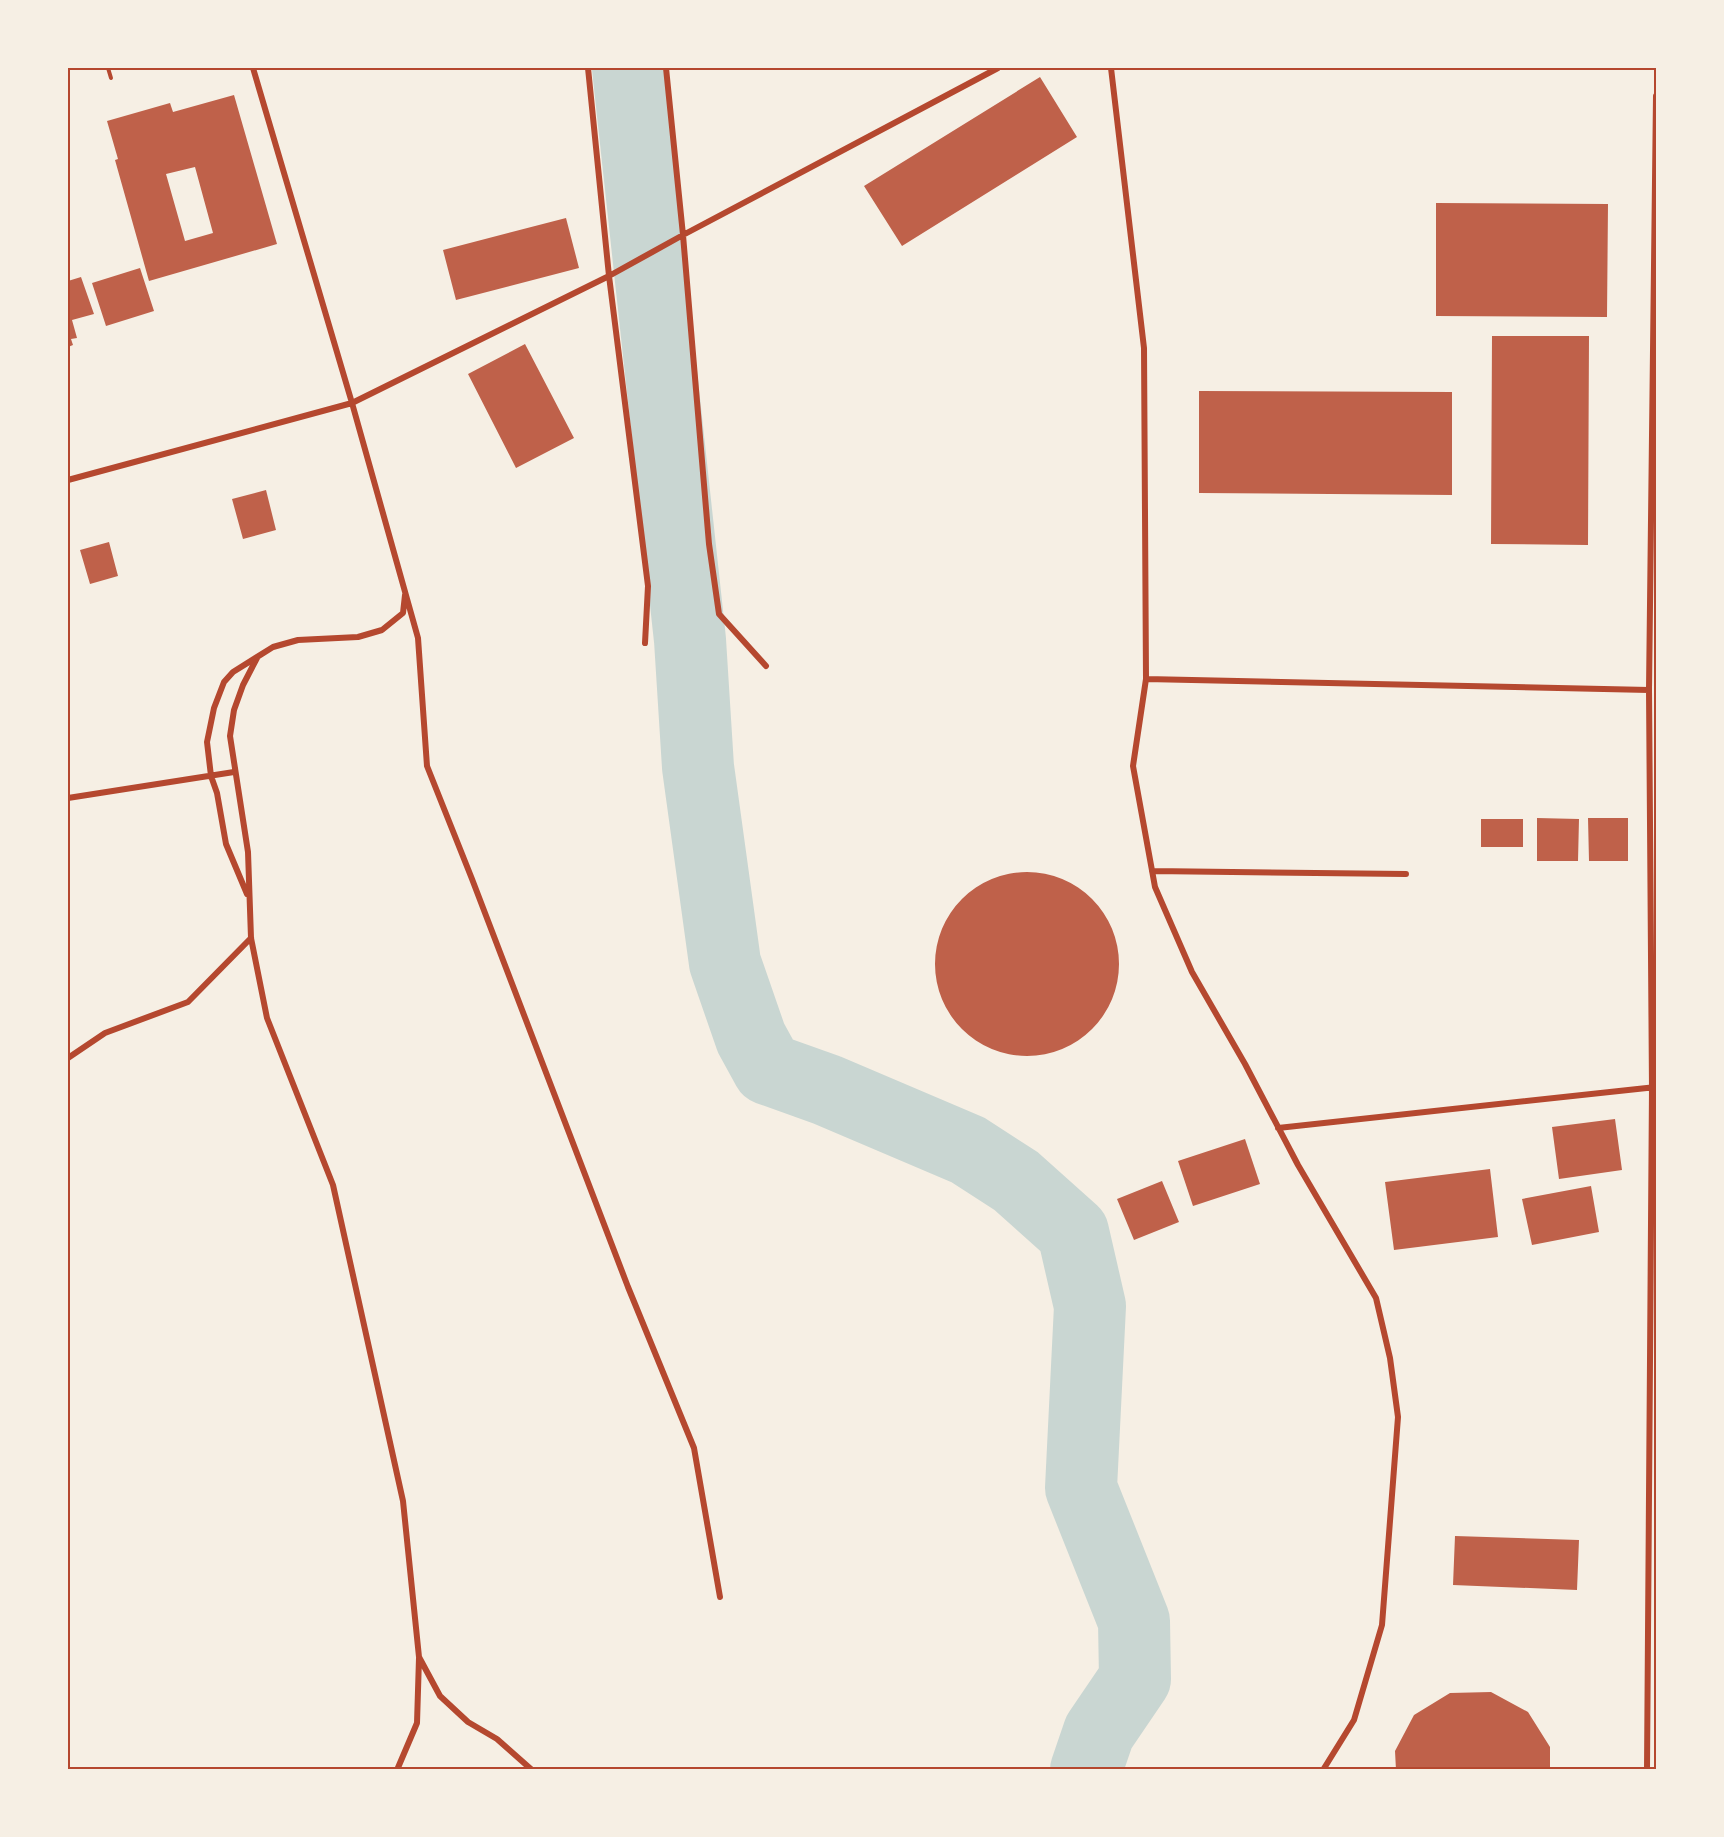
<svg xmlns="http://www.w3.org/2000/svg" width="1724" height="1837" viewBox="0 0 1724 1837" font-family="Signika,sans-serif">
<rect width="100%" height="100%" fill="#f6efe4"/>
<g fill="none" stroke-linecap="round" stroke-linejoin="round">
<path stroke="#c9d6d2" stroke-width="72" d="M628 68 690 640 698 767 725 963 751 1038 768 1069 827 1090 968 1150 1016 1181 1073 1232 1090 1306 1081 1488 1134 1621 1135 1679 1099 1732 1086 1770"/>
</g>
<path fill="#bf614a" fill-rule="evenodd" d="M1040 77 1077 137 902 246 864 186Z
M234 95 277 244 149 281 115 160 118 159 107 121 170 103 173 112ZM195 167 213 233 185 241 166 174Z
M1436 203 1608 204 1607 317 1436 316Z
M566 218 579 268 456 300 443 250Z
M140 268 154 311 106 326 92 283Z
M81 277 94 314 72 320 77 338 71 339 73 345 68 347V281Z
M1492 336H1589L1588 545 1491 544Z
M525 344 574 438 516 468 468 374Z
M1199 391 1452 392V495L1199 493Z
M266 490 276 530 243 539 232 499Z
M109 542 118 576 90 584 80 550Z
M1537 818 1579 819 1578 861H1537Z
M1588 818H1628V861H1589Z
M1481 819H1523V847H1481Z
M935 964a92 92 0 1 1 184 0a92 92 0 1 1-184 0Z
M1615 1119 1622 1170 1559 1179 1552 1127Z
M1245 1139 1260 1184 1193 1206 1178 1161Z
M1490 1169 1498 1237 1394 1250 1385 1182Z
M1162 1181 1179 1222 1134 1240 1117 1199Z
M1591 1186 1599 1232 1532 1245 1522 1199Z
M1455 1536 1579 1540 1577 1590 1453 1585Z
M1491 1692 1528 1712 1550 1747V1770H1396L1395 1751 1414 1715 1450 1693Z"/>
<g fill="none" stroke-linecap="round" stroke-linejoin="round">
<path stroke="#b5482f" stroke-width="4" d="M108 68 111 78"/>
<path stroke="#b5482f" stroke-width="6" d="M253 68 352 403 418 638 427 766 472 879 628 1287 694 1448 720 1597
M588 68 609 276 648 586 645 643
M666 68 683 235 709 544 719 614 766 666
M1111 68 1144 348 1146 679 1133 766 1155 887 1192 972 1245 1064 1298 1165 1376 1298 1390 1358 1398 1417 1382 1625 1354 1720 1323 1770
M68 480 352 403 609 276 683 235 998 68
M257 658 243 685 234 710 230 736 248 852 251 938 267 1018 333 1185 403 1501 419 1657 440 1696 468 1722 497 1739 532 1770
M1146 679 1649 690
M68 798 234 772
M1152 871 1406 874
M247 894 226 844 217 793 211 776 207 742 214 708 224 682 233 672 273 647 298 640 358 637 382 630 403 613 405 595
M68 1058 105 1033 188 1002 251 938
M1278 1128 1656 1087
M397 1770 417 1723 419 1658
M1647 1770 1652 1088 1649 690 1656 96"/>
</g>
<rect width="1724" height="1837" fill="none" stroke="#f6efe4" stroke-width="138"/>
<rect x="69" y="69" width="1586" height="1699" fill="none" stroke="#b5482f" stroke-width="2"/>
</svg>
